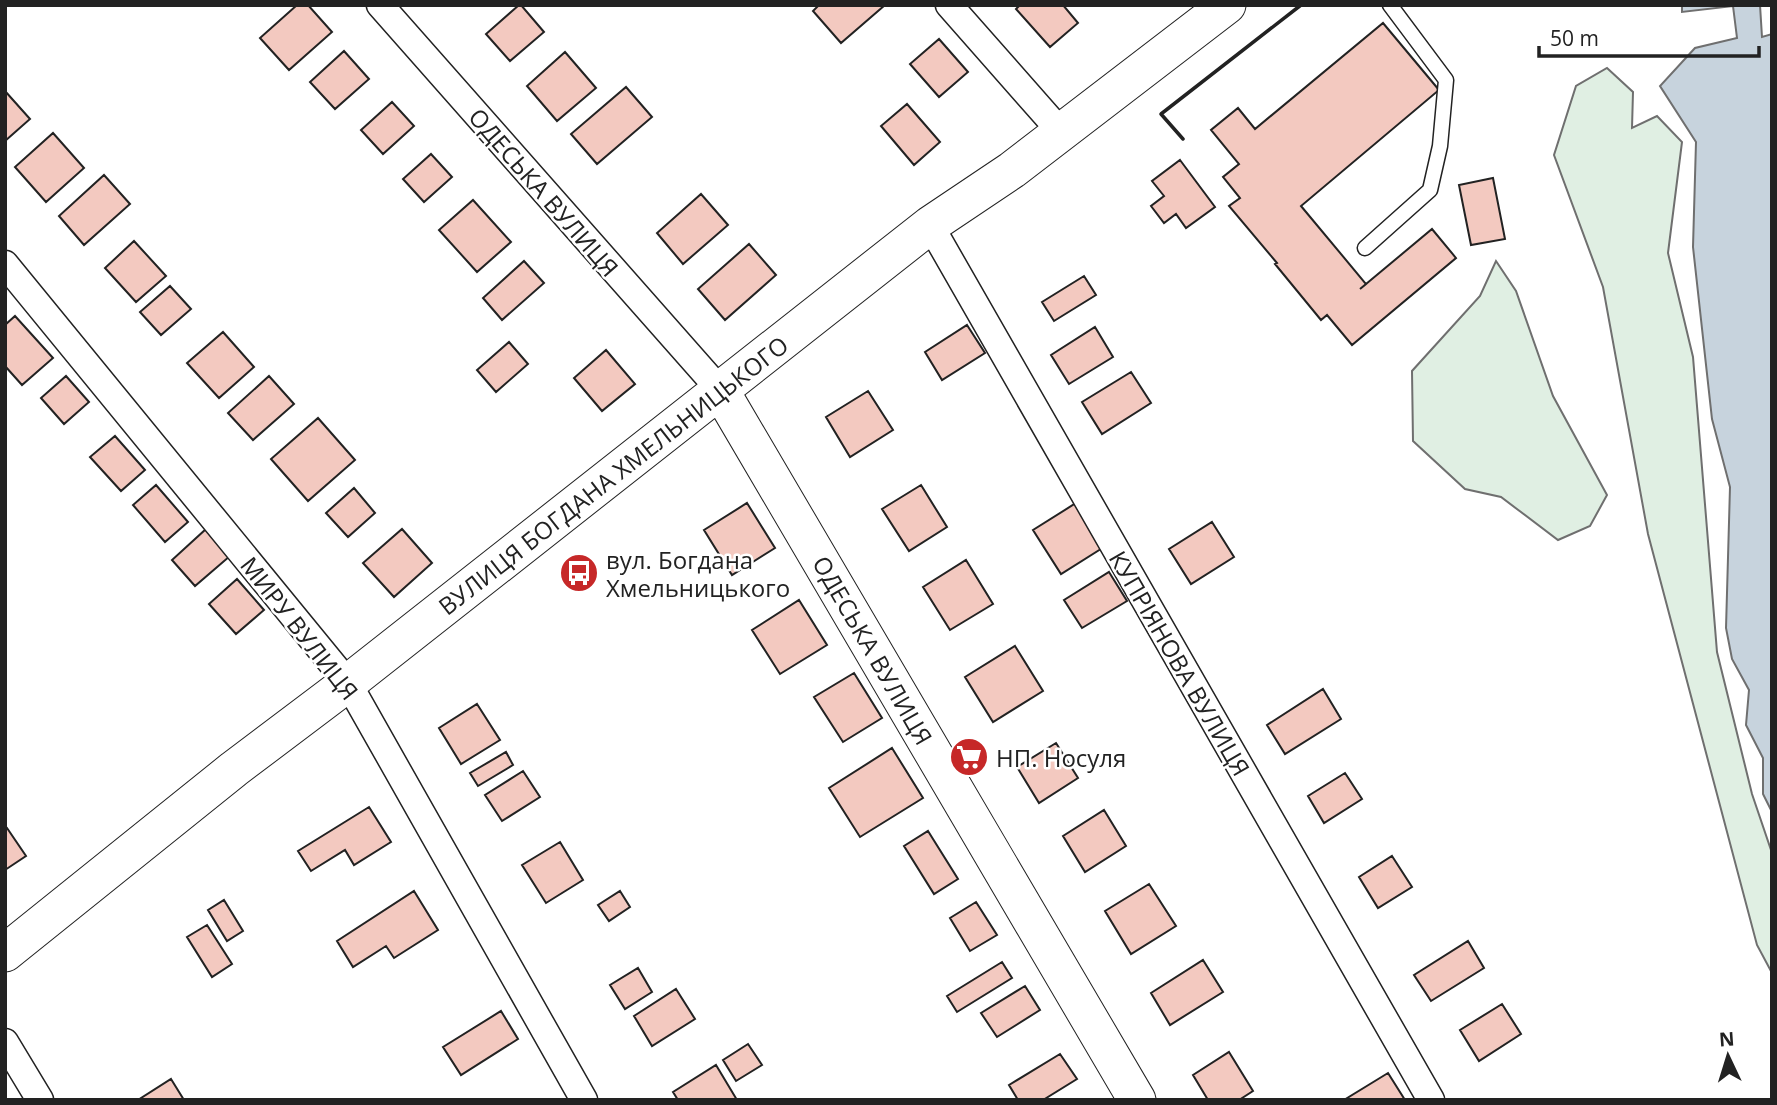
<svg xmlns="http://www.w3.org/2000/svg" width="1777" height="1105" viewBox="0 0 1777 1105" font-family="'Open Sans',sans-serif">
<rect width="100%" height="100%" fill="#fff"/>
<path fill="#e0efe3" stroke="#6f6f6f" stroke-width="2" d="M1607 68 1633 92 1632 128 1657 116 1682 142 1668 253 1693 357 1717 652 1752 794 1772 853V973L1757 945 1648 534 1603 287 1554 155 1576 86Z
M1496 261 1516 291 1553 396 1607 495 1590 526 1558 540 1501 497 1465 489 1413 441 1412 371 1480 296Z"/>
<path fill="#c7d3dd" stroke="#6f6f6f" stroke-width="2" d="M1682 5H1760L1762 37 1772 34V812L1763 794V758L1746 725 1749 690 1732 659 1726 628 1730 487 1712 419 1693 247 1696 142 1660 86 1695 48 1737 38 1733 6 1682 12Z"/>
<path fill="#f3c9c0" stroke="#222" stroke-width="2" d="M297 5H308L332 32 289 70 260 38Z
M519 5H521L544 32 510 61 486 34Z
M819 5H885L841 43 813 11Z
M1020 5H1063L1078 23 1050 47 1016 9Z
M1383 23 1439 90 1301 206 1366 284 1360 289 1432 229 1456 258 1352 345 1327 315 1321 320 1275 264 1277 263 1229 206 1240 198 1223 177 1239 164 1211 130 1238 108 1255 129Z
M939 39 968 72 939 97 910 64Z
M344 51 369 79 335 109 310 82Z
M565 52 596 88 557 121 527 86Z
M626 87 652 117 597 164 571 134Z
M5 91 30 119 5 141Z
M392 102 414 126 383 154 361 130Z
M907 104 940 142 914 165 881 126Z
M53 133 84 168 46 202 15 167Z
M431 154 452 177 424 202 403 179Z
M1180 160 1215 207 1186 228 1176 214 1164 223 1151 206 1164 196 1152 181Z
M104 175 130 204 84 245 59 216Z
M1493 178 1505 239 1471 245 1459 185Z
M701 194 728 225 683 264 657 233Z
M473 200 511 242 477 272 439 230Z
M134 241 166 276 136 302 105 268Z
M749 244 776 275 725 320 698 289Z
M524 261 544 283 502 320 483 298Z
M1084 276 1096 295 1054 321 1042 302Z
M170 286 191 309 161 335 140 312Z
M15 316 53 358 22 385 5 366V325Z
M967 325 985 353 942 380 925 352Z
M1095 327 1113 357 1069 384 1051 355Z
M223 332 254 367 219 398 187 363Z
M509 342 528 364 496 392 477 370Z
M606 350 635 384 602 411 574 378Z
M1131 372 1151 403 1102 434 1082 402Z
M66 376 89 402 64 424 41 398Z
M269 376 294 404 253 440 228 413Z
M868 391 893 430 850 457 826 417Z
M318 418 355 460 308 501 271 459Z
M115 436 145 470 121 491 90 457Z
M156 485 188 522 165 542 133 505Z
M921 485 947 527 909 551 882 509Z
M354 488 375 513 348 537 326 513Z
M747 503 775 548 732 575 704 530Z
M1076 503 1104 547 1061 574 1033 530Z
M1212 522 1234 557 1191 584 1169 549Z
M206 529 230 556 195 586 172 560Z
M402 529 432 563 394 597 363 563Z
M966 560 993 604 950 630 923 587Z
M1109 572 1127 601 1082 628 1064 600Z
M237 579 264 610 236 634 209 604Z
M799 600 827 645 780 674 752 630Z
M1015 646 1043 691 993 722 965 677Z
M854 673 882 718 843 742 814 697Z
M1323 689 1341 719 1285 754 1267 725Z
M477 704 500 740 461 764 439 728Z
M1056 743 1078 778 1039 803 1017 767Z
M892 748 923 798 860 837 829 788Z
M506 752 513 765 478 786 470 773Z
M523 771 540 797 502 821 485 795Z
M1345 773 1362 799 1324 823 1308 796Z
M369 807 391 842 354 865 345 850 311 871 298 851Z
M1104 810 1126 846 1085 872 1063 836Z
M7 828 26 856 5 870V829Z
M928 831 958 879 934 894 904 846Z
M560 842 583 880 546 903 522 865Z
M1392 856 1412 887 1378 908 1359 877Z
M1149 884 1176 926 1131 954 1105 911Z
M414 891 438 930 394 958 386 946 353 967 337 941Z
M620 891 630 907 609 921 598 905Z
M224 900 243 931 227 941 208 910Z
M976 902 997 935 970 951 950 918Z
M207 925 232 964 212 977 187 937Z
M1468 941 1484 968 1431 1001 1414 975Z
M1203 960 1223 992 1170 1025 1151 993Z
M1002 962 1012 978 957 1012 947 996Z
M638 968 652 992 625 1009 610 985Z
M1025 986 1040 1010 997 1037 981 1013Z
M676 989 695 1019 652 1046 634 1016Z
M1502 1004 1521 1034 1479 1061 1460 1030Z
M501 1011 518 1039 461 1075 443 1047Z
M748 1044 762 1065 736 1081 723 1060Z
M1229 1052 1253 1091 1239 1100H1208L1193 1075Z
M1060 1054 1077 1079 1043 1100H1018L1009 1085Z
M716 1065 737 1100H678L673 1092Z
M1388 1073 1405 1100H1344Z
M171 1079 184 1100H138Z"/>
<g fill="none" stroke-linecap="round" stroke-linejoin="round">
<defs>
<path id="lane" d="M1365 248 1430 190 1440 146 1446 80 1390 5"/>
<path id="street" d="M380 5 720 390
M949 5 1061 132
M930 225 1431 1100
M5 264 348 683 584 1100
M5 1042 40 1100"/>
<path id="secondary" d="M720 390 1137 1100
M5 953 234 769 348 683 930 225 1012 170 1227 5"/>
</defs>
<use href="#lane" stroke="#222" stroke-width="17"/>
<use href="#street" stroke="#222" stroke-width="29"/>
<use href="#secondary" stroke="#222" stroke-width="39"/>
<use href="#lane" stroke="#fff" stroke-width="14"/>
<use href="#street" stroke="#fff" stroke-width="26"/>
<use href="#secondary" stroke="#fff" stroke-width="37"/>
<path stroke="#222" stroke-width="3.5" d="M1183 139 1161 114 1301 5"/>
</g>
<defs>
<symbol id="bus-disc" viewBox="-11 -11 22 22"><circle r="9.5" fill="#c62828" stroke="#fff"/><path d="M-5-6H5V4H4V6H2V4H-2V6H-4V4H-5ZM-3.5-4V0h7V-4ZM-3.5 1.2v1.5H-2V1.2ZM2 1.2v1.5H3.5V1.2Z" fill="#fff"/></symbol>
<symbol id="supermarket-disc" viewBox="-11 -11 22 22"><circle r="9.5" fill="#c62828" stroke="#fff"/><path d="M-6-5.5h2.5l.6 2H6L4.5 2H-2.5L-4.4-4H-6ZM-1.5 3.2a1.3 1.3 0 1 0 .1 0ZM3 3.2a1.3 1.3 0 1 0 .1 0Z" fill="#fff"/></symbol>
</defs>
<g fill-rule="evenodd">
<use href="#bus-disc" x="557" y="551" width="44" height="44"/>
<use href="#supermarket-disc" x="947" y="735" width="44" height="44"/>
</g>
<g text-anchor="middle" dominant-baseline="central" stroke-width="5" stroke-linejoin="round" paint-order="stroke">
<g font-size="24" fill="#222" stroke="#fff">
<text transform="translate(544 192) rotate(49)">ОДЕСЬКА ВУЛИЦЯ</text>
<text transform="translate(613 475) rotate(-38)">ВУЛИЦЯ БОГДАНА ХМЕЛЬНИЦЬКОГО</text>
<text transform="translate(300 628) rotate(52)">МИРУ ВУЛИЦЯ</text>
<text transform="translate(873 650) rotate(60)">ОДЕСЬКА ВУЛИЦЯ</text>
<text transform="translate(1180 663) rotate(60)">КУПРІЯНОВА ВУЛИЦЯ</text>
</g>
<g font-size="24" fill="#222" stroke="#fff" text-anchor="start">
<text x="606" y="559">вул. Богдана<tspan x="606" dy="28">Хмельницького</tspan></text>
<text x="996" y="757">НП. Носуля</text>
</g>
</g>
<rect width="1777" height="1105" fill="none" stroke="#222222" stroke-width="14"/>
<g transform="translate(1728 1056) rotate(356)" stroke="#ffffff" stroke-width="5" paint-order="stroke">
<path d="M0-5L12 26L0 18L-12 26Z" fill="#222222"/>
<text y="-10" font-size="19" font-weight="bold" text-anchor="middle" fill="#222222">N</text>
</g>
<path d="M1539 46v10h220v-10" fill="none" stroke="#222222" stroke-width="3.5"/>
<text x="1550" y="46" font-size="21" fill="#222222" stroke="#ffffff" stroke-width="5" paint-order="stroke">50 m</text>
</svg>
